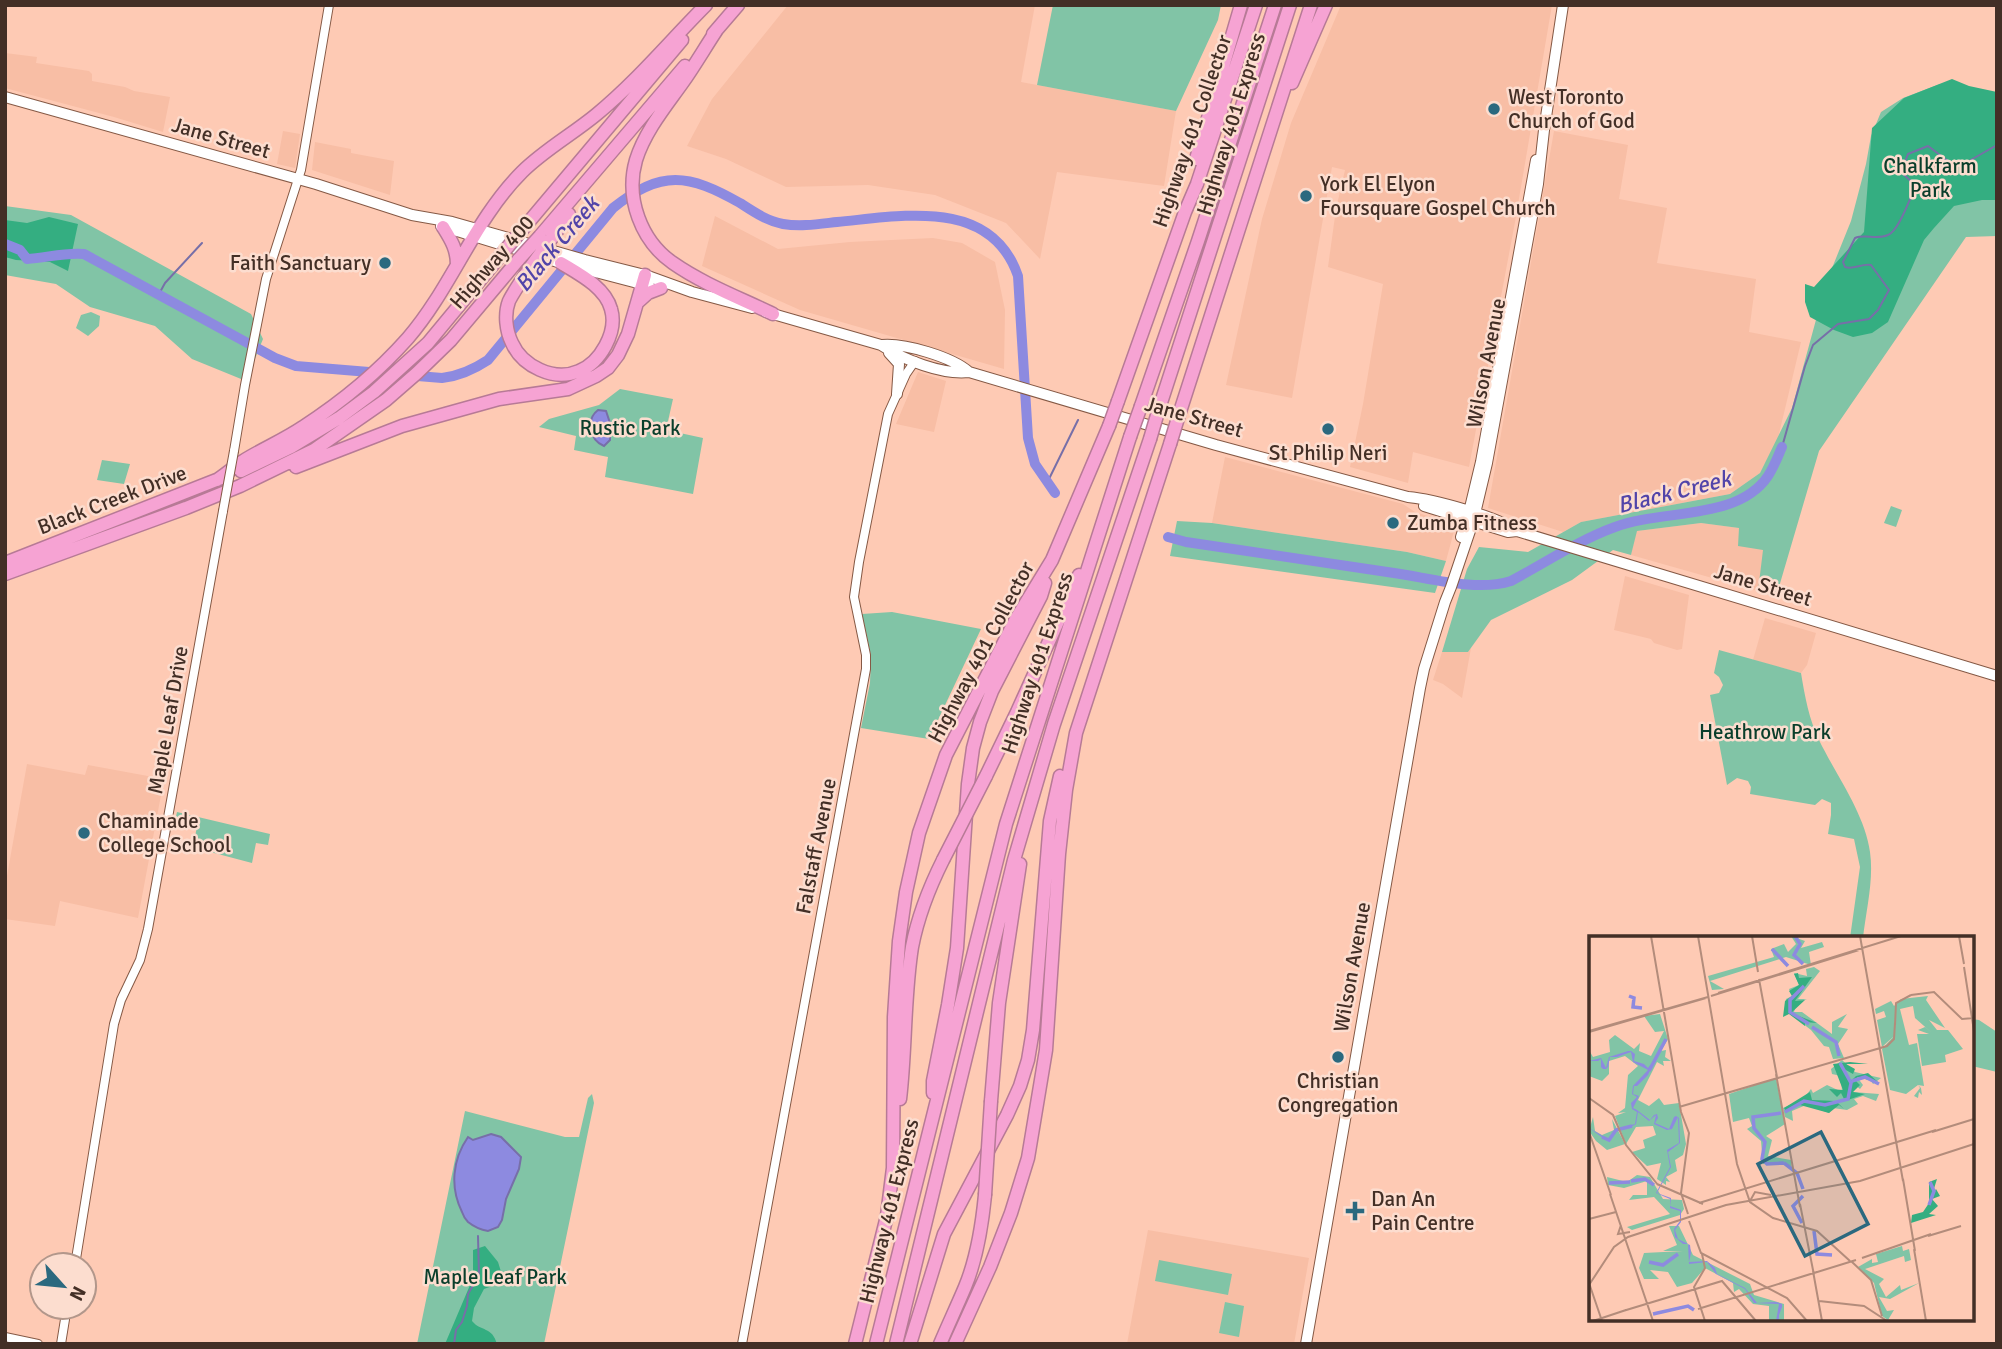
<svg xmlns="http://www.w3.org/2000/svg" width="2002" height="1349" viewBox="0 0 2002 1349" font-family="Signika,sans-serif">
<rect width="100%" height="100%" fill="#fecab4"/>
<path fill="#f8bea5" d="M788 5H1035L1021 82 1176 111 1164 186 1057 172 1040 259 1006 223 935 195 868 185 786 187 726 159 687 146 712 99Z
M1341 5H1552L1515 222 1469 467 1413 452 1408 483 1350 467 1363 404 1383 284 1328 267 1336 209 1345 170 1332 167 1292 398 1226 385 1262 219 1291 123Z
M5 53 37 57 36 63 89 71 92 74V81L125 87 134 91 170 97 163 132 114 117 5 88Z
M283 131 300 134 295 168 277 164Z
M1554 131 1628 145 1619 199 1667 208 1657 263 1756 279 1749 332 1801 342 1778 438 1760 473 1730 494 1581 522 1563 532 1488 508Z
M315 142 351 149V153L394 161 390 195 312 170Z
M715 216 778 249 850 242 933 238 962 243 995 262 1005 310 1004 369 800 310 702 266Z
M918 372 946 381 934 432 896 424Z
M1225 457 1403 504 1415 512 1453 524 1454 531 1446 561 1407 552 1212 523Z
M1701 523 1739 528 1764 550 1758 591 1631 555 1636 531Z
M1625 576 1689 595 1682 649 1677 650 1654 643 1651 639 1614 630Z
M1765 618 1816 633 1807 665 1801 673 1753 660Z
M1471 648 1462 698 1443 684 1433 680 1442 652H1468Z
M27 764 85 775 88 765 164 779 138 918 60 901 55 926 5 919V887Z
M1148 1230 1309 1258 1294 1344H1127Z"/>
<path fill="#81c4a6" d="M1053 5H1221L1218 20 1176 111 1037 85Z
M1940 84 1997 102V236L1966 237 1819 451 1776 597 1758 591 1763 550 1738 546 1739 528 1701 523 1637 531 1631 555 1613 550 1572 580 1491 620 1468 652H1442L1467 569 1479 547 1528 552 1581 522 1730 494 1760 473 1792 408 1826 283 1851 221 1866 164 1871 136 1881 112 1903 98Z
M5 206 71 215 251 314 263 339 246 381 192 359 155 326 90 307 56 284 5 275Z
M91 312 100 316 99 326 88 336 76 328 81 315Z
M620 389 673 399 666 430 703 438 693 494 605 477 608 457 574 450 576 436 539 427 549 419 599 405Z
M102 460 130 464 124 484 97 480Z
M1891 506 1902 510 1896 527 1884 523Z
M1177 521 1212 523 1407 552 1446 561 1435 593 1170 556Z
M892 612 981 629 929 739 861 728 870 683 871 656 862 614Z
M1719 650 1801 673C1805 697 1809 719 1819 740 1836 775 1865 814 1870 852 1874 880 1866 910 1863 938H1850L1860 867 1854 839 1828 834 1831 815V803L1822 799 1815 805 1750 794 1751 787 1748 781 1737 778 1727 785 1710 695 1719 693 1723 685 1719 677 1714 673Z
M177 812 270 834 268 845 256 843 252 863 199 849 200 845 194 841 197 827 175 821Z
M1972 1019 1979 1020 1997 1032V1072L1972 1066Z
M592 1094 594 1103 544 1344H417L465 1111 565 1137H579L588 1098Z
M1159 1260 1232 1274 1228 1295 1155 1281Z
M1225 1302 1244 1306 1239 1337 1219 1333Z"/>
<path fill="#34ae81" d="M1952 79 1969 86 1997 92V200H1982L1954 206 1934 228 1924 240 1888 322 1872 333 1853 337 1834 330 1810 317 1805 302V284L1814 287 1864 232 1872 128 1904 98Z
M49 217 78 224 68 271 50 262 16 260 5 257V220L27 223Z
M485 1246 498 1262 503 1278 495 1285 484 1289 474 1308 472 1321C481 1332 492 1326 497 1344H445L473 1278V1250Z"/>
<path fill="#8d8ae0" stroke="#776fa8" stroke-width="2" d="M598 410 606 411 610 423V440L604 446C589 440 586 419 598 410Z
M491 1134 501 1137 521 1157 519 1169 506 1199 502 1220 498 1227 488 1231C482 1230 473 1226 468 1222 466 1220 463 1215 462 1212 450 1188 452 1160 468 1137L473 1140Z"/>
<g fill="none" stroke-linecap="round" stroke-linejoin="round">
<path stroke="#776fa8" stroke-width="2" d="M159 294 165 283 202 243
M1782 447 1805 366 1813 345 1838 324 1869 319 1878 310 1889 290 1871 265C1862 263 1854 270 1845 267L1843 262 1855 238C1865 234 1877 240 1888 235 1899 231 1910 197 1916 186L1901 172 1908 154 1928 146 1948 161 1962 165 1997 145
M1047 483 1078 420
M454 1344 456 1330 462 1322 467 1306 468 1294 479 1275 478 1236"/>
<path stroke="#8d8ae0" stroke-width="10" d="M5 244 20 250 27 259C46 258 65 252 84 254L275 358 296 366 442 378C460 376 473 370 488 360L613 208C661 169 689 174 740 203 754 212 767 221 783 224 801 227 819 224 837 222 902 216 991 197 1018 276L1028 438 1035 464 1055 493
M1168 537 1186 542C1255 552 1324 563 1394 573 1430 578 1476 592 1511 581 1545 563 1579 540 1615 527 1662 509 1738 521 1768 476 1774 467 1778 456 1782 447"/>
<defs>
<path id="tertiary" d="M234 451 245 385 266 279 301 170 329 5
M75 1265 114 1024 121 1000 140 960 148 929 223 511
M5 1337 38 1344
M61 1344 67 1307
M742 1344 866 669V655L854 597 859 562 888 414 906 374 915 361"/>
<path id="secondary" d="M5 97 316 184 412 215 452 222 585 260 645 275 692 292 752 308
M441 226 561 263 649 286
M766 312 881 345C904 360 942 375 969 372L1216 445 1408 497C1432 499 1499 517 1517 531L1997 676
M882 345C905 343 952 357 969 372
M889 353 899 364 897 394
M1424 506 1508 532 1517 531
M1461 537 1469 512 1481 462 1536 160
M1306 1344 1420 688 1424 669 1445 602 1451 587 1473 522 1487 463 1538 184 1544 130 1563 5"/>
<path id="motorway" d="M718 28C706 46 695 65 683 82 666 106 645 131 636 160 625 198 641 241 673 263 703 284 740 298 773 314
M713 34 738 5
M1292 83 1326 5
M1196 159 1241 5
M443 227C451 240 457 249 457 265
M522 230 682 40
M540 236 685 66
M551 239 569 214
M532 265C524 277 515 289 509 301 504 314 506 331 512 343 522 366 554 382 579 371 600 363 618 332 611 309 605 287 579 274 561 263
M638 302 648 293 661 288
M1118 401 1185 212 1197 184 1256 5
M1141 406 1198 241 1275 5
M1158 412 1290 5
M1178 418 1311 5
M296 467 402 426 499 399 568 389 596 376 608 368 618 355 628 334 645 275
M241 471 291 447 339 418 374 392 428 343 501 255
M217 480C226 474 234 467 243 461 262 449 284 440 303 427 340 403 378 372 408 338 452 287 474 220 522 172 544 150 573 134 597 114 637 81 670 41 706 5
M5 563 224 477
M5 574 186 508 240 486 314 450 386 400 417 373 451 340 519 259
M986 776 1017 712 1079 575
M933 1093V1081L948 1005 957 948 968 784 973 748 980 722 992 691 1041 596 1045 583
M900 1099C906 1049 904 997 912 947 918 916 929 888 943 860
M991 1101 999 1003 1020 864
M855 1344 887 1216 893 1168 894 1017 899 941 906 892 919 833 946 755 1016 619 1052 560 1109 426
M876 1344 1006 824 1130 437
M896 1344 1014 860 1054 724 1150 439
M910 1344 944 1234 1007 1115 1020 1086 1028 1060 1033 1030 1050 821 1060 776
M940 1344C948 1325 957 1306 965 1287 977 1258 982 1226 985 1195
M955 1344 990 1267 1011 1213 1028 1158 1046 1050 1059 854 1066 790 1076 733 1170 444"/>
</defs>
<use href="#tertiary" stroke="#855945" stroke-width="10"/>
<use href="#secondary" stroke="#855945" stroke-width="12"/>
<use href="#motorway" stroke="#b77a96" stroke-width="15"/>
<use href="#tertiary" stroke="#fff" stroke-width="8"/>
<use href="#secondary" stroke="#fff" stroke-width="10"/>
<use href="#motorway" stroke="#f6a3d3" stroke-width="12"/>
<defs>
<path id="tertiary-bridge" d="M223 511 234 451"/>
<path id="motorway-bridge" d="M501 255 522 230
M519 259 540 236
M532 265 551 239
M1109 426 1118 401
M1130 437 1141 406
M1150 439 1158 412
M1170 444 1178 418
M943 860 986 776
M985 1195 991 1101"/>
</defs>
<use href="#tertiary-bridge" stroke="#855945" stroke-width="10" stroke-linecap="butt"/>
<use href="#motorway-bridge" stroke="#b77a96" stroke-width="15" stroke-linecap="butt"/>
<use href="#tertiary-bridge" stroke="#fff" stroke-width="8"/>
<use href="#motorway-bridge" stroke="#f6a3d3" stroke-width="12"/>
</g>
<g fill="#2b697f" stroke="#fcddcf" stroke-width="2.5">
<circle cx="1494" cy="109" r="7"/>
<circle cx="1306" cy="196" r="7"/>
<circle cx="385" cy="263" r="7"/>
<circle cx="1328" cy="429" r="7"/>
<circle cx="1393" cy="523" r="7"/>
<circle cx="84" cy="833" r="7"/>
<circle cx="1338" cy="1057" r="7"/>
<path d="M1351.5 1200.5h7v7h7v7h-7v7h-7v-7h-7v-7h7z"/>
</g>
<g text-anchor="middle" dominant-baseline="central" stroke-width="5" stroke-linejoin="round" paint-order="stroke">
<g font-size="21" fill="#432f26" stroke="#fcddcf" text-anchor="start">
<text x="1508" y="97">West Toronto<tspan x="1508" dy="24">Church of God</tspan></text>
<text x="1320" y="184">York El Elyon<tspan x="1320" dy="24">Foursquare Gospel Church</tspan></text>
<text x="371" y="263" text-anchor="end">Faith Sanctuary</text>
<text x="1328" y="453" text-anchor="middle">St Philip Neri</text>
<text x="1407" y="523">Zumba Fitness</text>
<text x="98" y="821">Chaminade<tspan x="98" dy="24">College School</tspan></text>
<text x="1338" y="1081" text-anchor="middle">Christian<tspan x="1338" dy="24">Congregation</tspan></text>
<text x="1371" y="1199">Dan An<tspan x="1371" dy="24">Pain Centre</tspan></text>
</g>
<g font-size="21" fill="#432f26" stroke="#fcddcf">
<text transform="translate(1231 124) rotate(-73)">Highway 401 Express</text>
<text transform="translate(1192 131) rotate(-71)">Highway 401 Collector</text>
<text transform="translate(221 138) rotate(16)">Jane Street</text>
<text transform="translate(492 262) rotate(-49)">Highway 400</text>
<text transform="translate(1486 363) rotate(-79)">Wilson Avenue</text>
<text transform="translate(1194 417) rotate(16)">Jane Street</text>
<text transform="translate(112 500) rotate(-21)">Black Creek Drive</text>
<text transform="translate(1763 585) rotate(17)">Jane Street</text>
<text transform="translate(981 652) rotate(-62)">Highway 401 Collector</text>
<text transform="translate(1037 663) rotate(-72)">Highway 401 Express</text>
<text transform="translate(168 720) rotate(-80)">Maple Leaf Drive</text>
<text transform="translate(816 846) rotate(-79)">Falstaff Avenue</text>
<text transform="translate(1352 967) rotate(-80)">Wilson Avenue</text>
<text transform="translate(889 1211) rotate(-76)">Highway 401 Express</text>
</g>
<g font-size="21" fill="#0a3e2b" stroke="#fcddcf">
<text x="1930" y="166">Chalkfarm<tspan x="1930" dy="24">Park</tspan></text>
<text x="630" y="428">Rustic Park</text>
<text x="1765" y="732">Heathrow Park</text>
<text x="495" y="1277">Maple Leaf Park</text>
</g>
<g font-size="23" font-style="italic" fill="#5144a9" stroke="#fcddcf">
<text transform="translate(557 244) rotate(-50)">Black Creek</text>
<text transform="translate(1674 492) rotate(-14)">Black Creek</text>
</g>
</g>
<g transform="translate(1589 936)">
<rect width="385" height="385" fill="#fecab4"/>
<path d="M202 0 216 5 212 12 233 6 235 11 220 16 222 29 197 21 121 45 135 53 123 54 119 40 185 21 182 13 195 8 199 16 207 8ZM225 31 231 35 209 63H218L208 66 205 76H213L243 98V86L258 78 249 91 259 93 249 108 255 122 244 123 240 111 235 110 222 94 196 74 197 63 203 60 200 53 210 49 205 37 218 40 217 33ZM339 60 337 64 356 92 340 84 348 94H359L374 113 356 119 357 126 333 130 328 98H340L329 94 336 91 343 97 326 82 324 70 311 73 320 109 328 107 335 150 329 149 332 152 333 159 330 156 329 162 325 160 331 152 329 149 317 158 301 154 293 113 305 100 293 111 288 84 297 81 295 75 287 78 286 73 302 65 305 70 312 63ZM71 78 79 103 72 115 77 114 76 121 82 125H74L75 130 68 126 49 164 60 170 70 162 75 169 90 167 97 208 94 219 86 224 88 235 77 241 81 246 77 245V249L68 243 72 227 58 230 43 216 56 212 54 204 67 199 64 190 47 191 37 208 26 180 37 176 29 177 36 172 39 139 49 130 36 120 20 125V138L13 145 0 140V114L4 121 21 116 20 104 26 99 45 113 51 107 50 115 62 120 75 95 66 96 55 80ZM253 124 266 136 292 142 284 148 281 143 268 141 274 149 271 153 266 149 264 156 290 158 287 165 274 160 265 163 269 168 258 174 244 172 240 177 217 169 203 175 204 185 196 181 194 172 214 163 222 153 224 157 238 149 253 156 252 140 243 138 242 133ZM187 142 196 188 177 200 183 204 179 220 202 224 203 235 197 228H174L172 205 158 193 163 190 160 182 144 186 140 158ZM4 181 6 195 13 199 25 194 23 183 36 208 18 214 7 205 0 195ZM48 239 61 241 74 263 93 264 95 273 91 279 43 294 38 291 81 278 65 261 40 264 44 259H58V245L35 252 19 249 18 241 38 246ZM80 290H90L104 319 161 348 165 359 195 368V385H180V370L164 368 150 353 145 356 144 347 116 332 103 347 88 351 79 336 61 334 70 343H55L50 332 55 317 94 315H74L88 309ZM313 310 314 315 320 313 322 324 316 326 315 320 276 333 295 343 290 348 297 361 311 349 312 354 330 347 301 363 290 361 298 375 305 374 299 384 293 380 285 347 269 331 283 323V327L289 326 287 318Z" fill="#81c4a6"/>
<path d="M209 37 210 42 223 41 206 65 216 64 202 77 228 87 216 86V90L200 78 194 81 196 65 203 60 200 55 210 49 205 38ZM261 126 279 128H257L266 133 264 138 255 133 262 145 267 140 279 137 290 147 269 141 266 144 271 149 264 156 276 158 256 165 252 157 248 161 240 153 254 154 244 128ZM221 156 223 164 247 165 255 173 250 169 240 177 211 169 197 175 195 172ZM348 243 343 259 347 253 351 260 343 263 349 270 340 278 347 279 322 287 323 279 334 276 340 267V246Z" fill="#34ae81"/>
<path d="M39 115H42L46 118 45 125 55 128 59 132 66 123 59 139 48 150H45L44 158 50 160 44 172 48 174 61 184 65 179 68 178 69 182 66 187 80 193 85 181 87 180 90 182 91 207 79 216 82 231 68 257 82 262 81 270 92 274V286L86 294 89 303 101 309 102 317 100 326 118 325 126 332 128 338 156 352 168 367 187 366 193 368V371L190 379V385H187L190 368 165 367 156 353 127 338 118 326 100 328 99 308H94L86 301 85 293 91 285V275L81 272V263L67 257 81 231 78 214 90 207 89 181 83 193 78 194 65 188 67 179 60 185 49 176 47 188 42 191 27 194 24 201 19 204 14 202 0 192 19 203 28 193 46 188 48 176 43 173 42 167 48 161 43 158 44 150 59 134 44 126 42 116 28 121H21L19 131 17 133H14L12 131V123L9 125H0L12 122 17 132 20 121Z" fill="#8d8ae0"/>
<path fill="none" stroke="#8d8ae0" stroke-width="3.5" d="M206 0 211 8 205 19 214 28M183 13 199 30M215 50 201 64V76L220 88M40 60 45 62 44 71 53 72M223 91 247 106 250 120M60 135 77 103M263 145 276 141 290 148M196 176 215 165 236 169 259 163 262 147 251 127M192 177 164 181 165 192 176 206 173 223 178 228 195 227M13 201 20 204 27 194 43 190M195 227 208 237 214 253M42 245 56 243 65 249M20 247 41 246M340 269 345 255 341 246M213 287 204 270 214 260M225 295 228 318 243 319M60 326 74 329 89 318M64 378 99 370 105 374"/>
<path fill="none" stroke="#b38c7b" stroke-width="2" d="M62 0 92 176 100 197 92 257 99 278M109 0 148 228 161 266 184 282 228 295 261 325M163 0 169 36M271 0 314 245M370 0 375 28M375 31 385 95M170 43 188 141M129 57 312 0M322 59 345 56 373 83 385 82M122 60 270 14M306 89 307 67 322 59M0 95 119 61M0 96 117 62M187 138 211 271M0 162 24 179 37 209 69 249M90 171 298 110 305 103 306 87M0 196 22 259M343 196 385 183M314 243 326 315M68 248 114 268M21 258 64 385M161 265 166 256 182 259M110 267 347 194M211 268 225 339M0 283 27 276M100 285 112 317 198 362 218 385M32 289 29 298 41 296M339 300 372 290M325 313 337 385M113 318 116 332 105 351 116 385M273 322 342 298M262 325 282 344 293 380M224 335 233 385M225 337 267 324M0 347 13 385M0 349 25 311 39 301 137 269 271 245 385 208M230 365 275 370 298 385M109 373 228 336M34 375 133 345 167 385M4 385 37 374"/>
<path fill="#2b697f" fill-opacity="0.15" stroke="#2b697f" stroke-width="3.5" d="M232 196 279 288 216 320 169 228Z"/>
<rect width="385" height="385" fill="none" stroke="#432f26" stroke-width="3.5"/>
</g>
<rect width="2002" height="1349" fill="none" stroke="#432f26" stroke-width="14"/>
<g transform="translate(63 1286) rotate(117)"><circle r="33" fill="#fcddcf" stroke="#b2978b" stroke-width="2"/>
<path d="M0-5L12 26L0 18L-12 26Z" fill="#2b697f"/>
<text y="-10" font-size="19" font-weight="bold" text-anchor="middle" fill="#432f26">N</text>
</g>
</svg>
